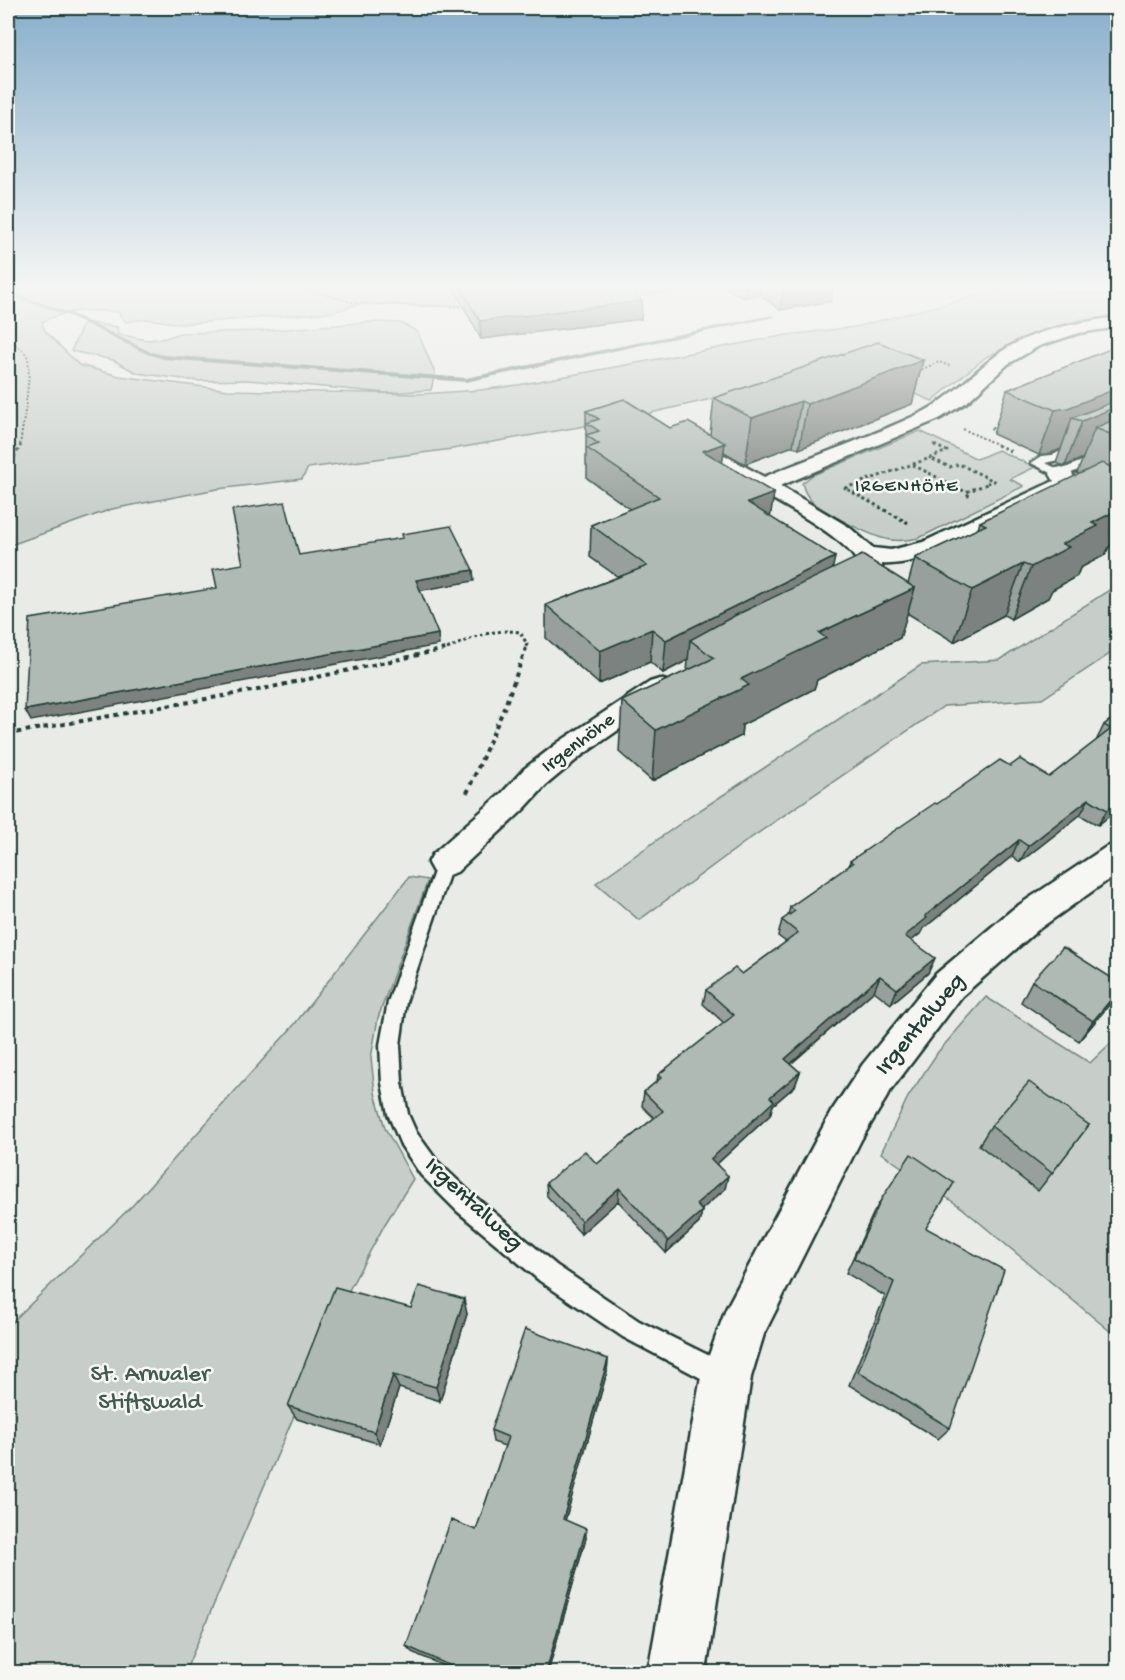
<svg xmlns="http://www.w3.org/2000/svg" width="1125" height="1680" viewBox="0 0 1125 1680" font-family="'Gochi Hand',sans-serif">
<rect width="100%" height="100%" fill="#e9ebe7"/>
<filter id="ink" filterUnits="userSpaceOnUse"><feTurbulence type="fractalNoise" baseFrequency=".0167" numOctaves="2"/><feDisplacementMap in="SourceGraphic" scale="12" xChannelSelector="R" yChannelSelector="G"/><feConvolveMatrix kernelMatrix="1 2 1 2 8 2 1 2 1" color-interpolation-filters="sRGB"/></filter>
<g filter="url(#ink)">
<path fill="#c7cec9" stroke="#73867e" stroke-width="1.5" d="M8 287H692L577 302 428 306 361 303 333 312 180 324 148 319 126 322 118 312C90 309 67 309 42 322L45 331 79 365 119 376 228 390 420 394 480 390 518 385 787 335 855 327 1011 287H1038L1063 292 1117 295 1118 333 1082 319 1036 333 986 357 932 401 906 390 816 375 620 420 452 449 308 468 302 479 217 489 112 509 8 546Z
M84 322 117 327 118 334 147 340 166 338 180 333 262 331 371 322 401 323 417 331 435 373 431 390 387 393 248 380 198 381 137 373 113 360 71 351Z
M920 431 977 459 998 450 1035 467 1010 479 1024 486 919 538C910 540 900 541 891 540 873 538 828 514 814 503 807 498 804 491 802 483L813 475Z
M1117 585V649L1042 699 944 706 748 840 639 920 596 883 691 816 921 665 1000 660Z
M409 877 428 880 378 1018 371 1058 375 1093 385 1128 413 1179 385 1224 342 1303 185 1672H8V1326L133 1205 294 1025Z
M986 997 1090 1063 1117 1037V1337L962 1208 881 1153 908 1097 938 1052Z"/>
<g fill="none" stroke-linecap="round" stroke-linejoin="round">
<path fill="#687c75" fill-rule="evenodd" d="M8 291 73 314 151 352 164 355 466 378 772 315 775 317 466 382 164 359 147 354 69 316 8 295Z"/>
<defs>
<path id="service" d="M1118 427V434L1058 460 1045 463 1061 470 1118 445V452L1065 476H1057L1031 463 1042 456 1052 455Z
M445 857 451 859 453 863 406 1002 400 1045 402 1083 408 1114 416 1132 437 1161 473 1195 556 1265 639 1321 734 1368 737 1377 734 1386 725 1389 716 1386 623 1337 540 1281 457 1211 421 1175 401 1145 388 1114 382 1083 380 1045 388 1002 437 863 439 859Z"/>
<path id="minor" d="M1118 317V327L1079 333 1039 346 1008 364 967 402 939 419 780 486 849 527 873 548 891 550 923 542 1054 481 1050 474 1053 469 1061 467 1069 469 1078 483 1075 488C1028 510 931 568 882 564 884 586 860 604 839 598L835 593 839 588 856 576C857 569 858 563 855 558 837 529 737 480 703 462L700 457 703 452 711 451 719 452 764 477C816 455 874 436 925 411 951 397 970 376 993 358 1027 330 1076 323 1118 317Z
M660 679 670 682 674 688 670 694 581 756 546 785 524 809 457 872 445 876 433 872 428 863 433 854 502 793 524 769 559 742 650 682Z
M1118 844V873L1039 929 962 996 891 1090 861 1140 764 1334 751 1377 706 1672H648L701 1377 726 1309 831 1112 863 1064 936 974 1013 909 1106 847Z"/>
</defs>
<use href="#service" stroke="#1f3d34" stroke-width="5"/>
<use href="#minor" stroke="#1f3d34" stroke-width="5"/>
<path stroke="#1f3d34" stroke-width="2" stroke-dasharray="2 2" stroke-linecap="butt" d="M297 287 359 304 466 307
M829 290 843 287
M632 297 706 287
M8 341C14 344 23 349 27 356 33 368 22 429 20 446
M918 371 939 362 950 366
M997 426 990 429 997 432
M963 429 1000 446
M933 444 937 446"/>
<path stroke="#1f3d34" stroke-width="3" stroke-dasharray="3 3" stroke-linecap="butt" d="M934 445 947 451 930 458 950 467 959 464 994 481 987 483
M997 445 1013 452
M913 465 966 492
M8 468 21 445
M969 496 966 492 987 484
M908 523 845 488 930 458
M447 649C472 638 492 628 520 632L527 644 525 649"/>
<path stroke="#1f3d34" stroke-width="4" stroke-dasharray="4.5 4.5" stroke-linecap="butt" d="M8 734 263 689 450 648
M467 793 505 706 526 648"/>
<use href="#service" fill="#f6f6f2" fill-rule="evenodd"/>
<use href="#minor" fill="#f6f6f2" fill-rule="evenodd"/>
</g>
<path fill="#97a09c" stroke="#1f3d34" stroke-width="1.5" d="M453 287H627L642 301 641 319 481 339Z
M724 287H835L833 288 831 301 780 310 759 294 744 298Z
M1118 346V542L1109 547 1105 555 1080 568 1077 576 1052 590 1048 598 1011 619 1004 615 954 642 907 613 900 638 817 680 814 689 742 725 741 736 652 781 619 752 622 701 687 671 688 660 663 673 650 662 599 684 546 638V605L618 577 590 557 591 525 630 509 587 478V466L586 465V411L670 428 710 434 714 398 923 360 912 404 799 449 793 446 745 464 724 452 722 463 774 493 770 517 832 569 908 584 915 558 978 529 980 522 1080 474 1077 473 1083 458 1065 466 1056 463 1061 449 1051 453 1039 455 993 434 1007 390Z
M1118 714V809L1098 825 1080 815 1020 862 1012 856 923 929 921 933 911 941 935 958 928 973 891 1004 874 991 791 1064 800 1072 795 1086 773 1105 770 1115 717 1164 725 1189 701 1210 702 1211 699 1223 666 1253 618 1201 581 1234 547 1196 546 1183 597 1164 654 1118 642 1106 644 1092 657 1081 658 1075 724 1023 703 1004 706 990 742 974 786 942 778 936 782 920 788 916 790 907 849 866 850 861 937 804 1010 766 1049 777 1096 741 1104 725Z
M1032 981 1109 1005 1079 1041 1021 1002Z
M1089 1125 1038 1191 979 1145 991 1126Z
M882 1198 926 1228 950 1428 938 1439 849 1385 885 1296 846 1273 873 1214Z
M411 1308 467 1314 440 1401 399 1388 380 1444 297 1419 288 1406Z
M608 1359 607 1372 565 1520 586 1538 548 1672H457L412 1652 406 1646 476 1530 505 1446 493 1442 491 1430Z"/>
<path fill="#7b827f" stroke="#1f3d34" stroke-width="1.5" d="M745 287H760L759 294 744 298Z
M800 287H835L833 288 831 301 780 310 783 290Z
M642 301 641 319 481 339 480 321Z
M923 360 912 404 799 449 807 404Z
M1118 388V437L1095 428 1083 458 1065 466 1082 421 1072 418 1061 449 1051 453 1039 455 1055 410Z
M801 401 793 446 745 464 752 418Z
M725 443 721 473 703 451Z
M774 493 769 525 748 503Z
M1118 510V542L1109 547 1105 555 1080 568 1077 576 1052 590 1048 598 1011 619 1031 567 1092 523Z
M835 557 828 590 690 640 688 660 663 673 666 640Z
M1023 564 1004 615 954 642 972 590Z
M473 570 474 581 417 591 416 580Z
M915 588 900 638 817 680 814 689 742 725 741 736 652 781 656 730 819 633Z
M652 629 650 662 599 684 600 651Z
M438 634 439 645 31 721 25 710Z
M1089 799 1080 815 1020 862 1028 846Z
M1118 801V809L1098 825 1107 810Z
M1019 840 1012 856 923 929 921 933 899 951 905 936 925 916Z
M935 958 928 973 891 1004 897 989Z
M880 976 874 991 780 1073 785 1059Z
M1118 991 1109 1005 1079 1041 1093 1021Z
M800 1072 795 1086 773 1105 770 1115 708 1172 711 1159 770 1097Z
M728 1176 725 1189 693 1217 696 1204Z
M619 1188 618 1201 581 1234V1221Z
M702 1211 699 1223 666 1253 668 1241Z
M464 1299 467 1314 440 1401 436 1387Z
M608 1359 607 1372 563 1528V1519Z
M393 1375 399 1388 380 1444 374 1432Z
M586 1529V1538L548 1672H546Z"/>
<path fill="#b0bab5" stroke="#1f3d34" stroke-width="1.5" d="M461 287H627L642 301 480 321Z
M779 287H800L783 290Z
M878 342 923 360 807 404 801 401 752 418 714 398Z
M1118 346V388L1068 408 1055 410 1007 390Z
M624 399 670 428 688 422 725 443 703 451 774 493 748 503 835 557 666 640 652 629 600 651 546 605 647 566 591 525 659 497 587 448 599 444 586 435 599 431 587 423 599 419 586 411Z
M1118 400V406L1082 421 1072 418Z
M1118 418V437L1095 428Z
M1102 463 1118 470V510L1092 523 1098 526 1062 544 1069 547 1031 567 1023 564 972 590 915 558 986 525 980 522Z
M285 502 299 555 403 538 402 534 451 526 473 570 416 580 438 634 25 710 30 619 217 588 213 569 243 564 232 510Z
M862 555 915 588 819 633 826 638 741 679 749 685 656 730 622 701 714 658 690 640 734 616Z
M1118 714V801L1107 810 1089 799 1028 846 1019 840 925 916 927 918 905 936 935 958 897 989 880 976 785 1059 800 1072 770 1097 774 1101 711 1159 728 1176 696 1204 702 1211 668 1241 619 1188 581 1221 546 1183 585 1151 597 1164 663 1111 644 1092 661 1078 658 1075 734 1015 706 990 735 968 742 974 798 933 782 920 795 911 790 907 853 863 850 861 935 803 937 804 1000 760 1010 766 1020 759 1049 777 1111 729 1104 725Z
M1063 947 1118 982V991L1093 1021 1032 981Z
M1029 1082 1089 1125 1052 1173 991 1126Z
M911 1154 954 1183 926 1228 1004 1270 950 1428 858 1372 894 1282 854 1258 882 1198Z
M419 1286 464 1299 436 1387 393 1375 374 1432 288 1406 335 1287 411 1308Z
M525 1329 608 1359 563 1519 586 1529 546 1672H464L406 1646 451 1520 476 1530 508 1437 491 1430Z"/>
</g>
<linearGradient id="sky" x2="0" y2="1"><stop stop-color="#88aecb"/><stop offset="0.55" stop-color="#f5f6f4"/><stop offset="1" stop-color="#f5f6f4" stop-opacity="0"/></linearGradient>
<rect width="1125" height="522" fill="url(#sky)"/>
<g text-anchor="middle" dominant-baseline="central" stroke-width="5" stroke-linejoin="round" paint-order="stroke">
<g font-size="18" letter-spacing="1.5" fill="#1f3d34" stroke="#f6f6f2">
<text x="907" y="487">IRGENHÖHE</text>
</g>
<g font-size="20" fill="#1f3d34" stroke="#f6f6f2">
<text transform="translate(579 744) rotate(-37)">Irgenhöhe</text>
</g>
<g font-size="24" fill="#1f3d34" stroke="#f6f6f2">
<text transform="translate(921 1025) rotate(-50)">Irgentalweg</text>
<text transform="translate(473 1205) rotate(43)">Irgentalweg</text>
</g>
<g font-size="24" fill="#415a52" stroke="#f6f6f2">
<text x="150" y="1375">St. Arnualer<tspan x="150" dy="28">Stiftswald</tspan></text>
</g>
</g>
<rect width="1125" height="1680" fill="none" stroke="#f6f6f2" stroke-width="30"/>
<rect x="15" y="15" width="1095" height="1650" fill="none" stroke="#1f3d34" stroke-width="2" filter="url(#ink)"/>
</svg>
